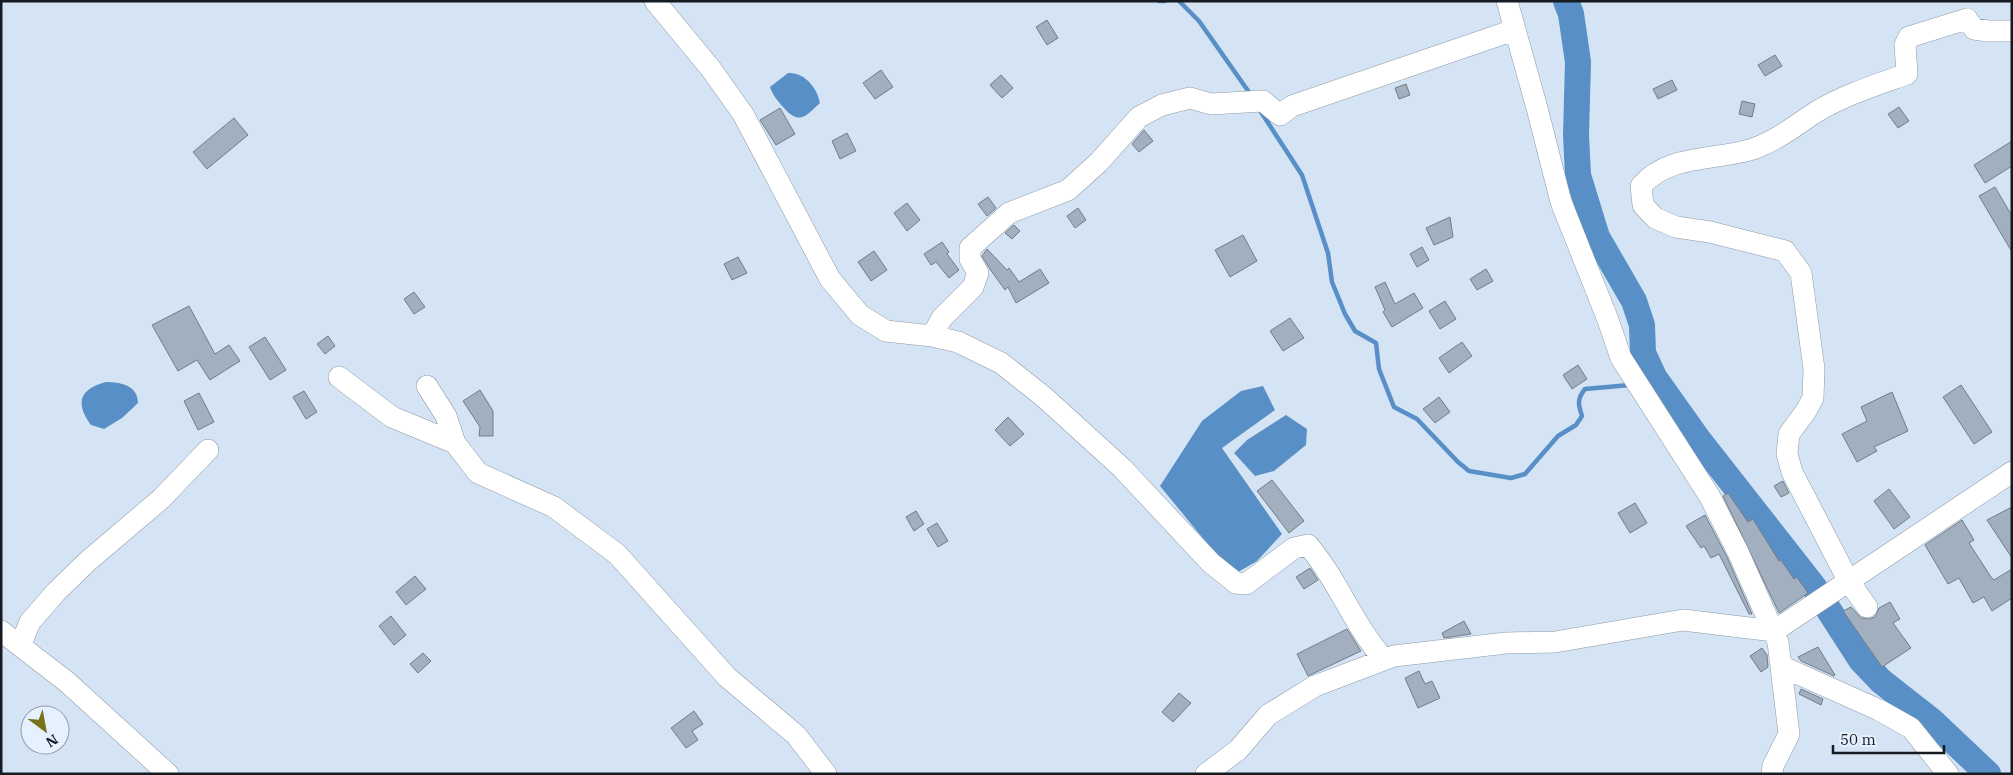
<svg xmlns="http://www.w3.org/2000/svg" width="2013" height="775" viewBox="0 0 2013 775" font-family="'IBM Plex Serif',serif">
<rect width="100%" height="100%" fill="#d5e4f4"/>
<path fill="#578fc6" d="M788 73C804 72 817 87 820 103 805 117 799 125 784 108 778 101 773 96 770 87Z
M106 382C120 382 138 385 138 403L122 418 104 429 91 425C75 403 79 389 106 382Z
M1263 386 1275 410 1222 448 1282 534 1257 561 1233 575 1160 486 1202 421 1241 391Z
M1286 415 1307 429 1306 445 1274 471 1255 476 1234 453 1247 440Z"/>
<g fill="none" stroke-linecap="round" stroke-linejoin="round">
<path stroke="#578fc6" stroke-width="4.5" d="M1159 1H1165
M1179 1 1199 21 1251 95
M1259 109 1302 175 1328 253 1332 282 1345 314 1355 331 1376 343 1379 369 1394 407 1417 419 1458 462 1469 471 1511 478 1525 474 1558 436 1576 425 1582 416C1578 404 1577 399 1585 389L1630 385
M1643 381 1654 377"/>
<path stroke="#578fc6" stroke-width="26" d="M1566 1 1571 14 1578 62 1576 135 1578 175 1597 237 1634 301 1642 325 1643 353 1654 377 1698 439 1814 587 1861 660 1881 681 1932 721 1988 774"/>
</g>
<path fill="#a1afbe" stroke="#707d8b" d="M1047 20 1058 38 1047 45 1036 27Z
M1775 55 1782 66 1765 76 1758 65Z
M881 70 893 87 875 99 863 83Z
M1001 75 1013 88 1002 98 990 85Z
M1672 80 1677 90 1658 99 1653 89Z
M1406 84 1410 95 1399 99 1395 88Z
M1742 101 1755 104 1752 117 1739 114Z
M1899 107 1909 121 1898 128 1888 114Z
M780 108 795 134 776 145 760 120Z
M234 118 248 135 207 169 193 152Z
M1144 130 1153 141 1139 152 1132 144Z
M847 133 856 151 840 159 832 141Z
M2012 141V166L1985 183 1974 165Z
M1995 187 2012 216V252L1979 196Z
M988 197 996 208 987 216 978 204Z
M907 203 920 220 907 231 894 213Z
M1078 208 1086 220 1075 228 1067 216Z
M1450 217 1453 237 1434 245 1426 228Z
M1014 225 1020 231 1012 239 1005 233Z
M1243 235 1257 261 1230 277 1215 250Z
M942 242 949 252 947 254 959 270 949 278 936 262 931 265 924 254Z
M1422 247 1429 260 1417 267 1410 254Z
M987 249 1007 270 1009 268 1019 282 1040 269 1049 283 1016 303 1008 287 1005 290 990 269 982 256Z
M874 251 887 270 871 281 858 262Z
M738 257 747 273 732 280 724 264Z
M1486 269 1493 281 1477 290 1470 279Z
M1385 282 1395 304 1414 293 1423 308 1392 327 1383 312 1385 310 1375 287Z
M414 292 425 307 414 314 404 299Z
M1445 301 1456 319 1440 329 1429 311Z
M189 306 215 354 229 345 240 361 210 380 197 360 178 371 152 325Z
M1290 318 1304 338 1283 351 1270 331Z
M328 336 335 346 325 354 317 344Z
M265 337 286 370 270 380 249 347Z
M1462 342 1472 356 1449 373 1439 358Z
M1578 365 1587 379 1572 389 1563 375Z
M1961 385 1992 432 1974 444 1943 397Z
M480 390 493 411V436H479L480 427 463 401Z
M304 391 317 412 306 419 293 397Z
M1892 392 1908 431 1874 447 1877 451 1857 462 1842 434 1867 421 1861 407Z
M199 393 214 422 198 430 184 401Z
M1439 397 1450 412 1435 423 1423 409Z
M1008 417 1024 434 1010 446 995 430Z
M1272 480 1304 521 1289 533 1257 491Z
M1783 481 1789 493 1781 497 1774 486Z
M1889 489 1910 517 1894 529 1874 501Z
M1728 493 1748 522 1753 519 1779 561 1781 560 1794 579 1797 577 1808 593 1779 613 1723 496Z
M1635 503 1647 523 1630 533 1618 513Z
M2012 507V558L1987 520Z
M916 511 924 524 914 531 906 517Z
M1705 515 1727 557 1752 614H1749L1719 554 1711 558 1704 546 1701 548 1686 526Z
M1962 520 1974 540 1969 543 1991 577 1994 580 2012 569V598L1992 611 1984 597 1973 603 1959 578 1948 584 1925 545Z
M937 523 948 541 938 547 927 529Z
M1310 568 1318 580 1304 589 1296 577Z
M415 576 426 589 406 605 396 592Z
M1890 602 1900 619 1893 623 1911 648 1882 667 1843 611 1851 607 1861 618 1869 619 1875 617 1879 608Z
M391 616 406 635 394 645 379 626Z
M1464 621 1471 634 1444 638 1442 633Z
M1347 629 1361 651 1308 676 1297 654Z
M1818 647 1835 675 1834 676 1801 661 1798 657Z
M1762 648 1767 655 1768 667 1761 672 1750 656Z
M423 653 431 661 418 673 410 664Z
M1419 671 1425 684 1432 681 1440 698 1418 708 1405 678Z
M1801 689 1823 699 1821 705 1799 694Z
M1179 693 1191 703 1173 722 1162 712Z
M694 711 703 724 692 731 698 740 686 748 671 728Z"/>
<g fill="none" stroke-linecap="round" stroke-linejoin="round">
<defs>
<path id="minor" d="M655 1 711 69 743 114 830 279 860 315 886 331 932 336 958 342 1001 363 1044 397 1122 468 1211 563 1236 583 1246 584 1294 548 1308 545C1338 580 1353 625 1384 659
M1507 1 1537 108 1561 202 1608 320 1621 358 1710 497 1738 552 1778 642 1789 734 1773 766 1772 774
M932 336 942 318 973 287 978 273 970 259V248L1009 213 1068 190 1099 162 1139 117 1162 105 1190 98 1211 104 1263 101 1280 115 1292 106 1514 30
M339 377 392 417 455 443 478 473 554 507 617 554 727 677 796 735 826 774
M427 386 446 416 455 443
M1867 607 1849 582 1792 472 1787 454 1789 434 1806 411 1813 398 1814 369 1801 273 1785 251 1710 232 1676 227 1655 218 1643 205 1641 186C1668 154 1714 161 1753 149 1776 141 1796 125 1816 112 1844 95 1876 85 1907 74L1905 45 1909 37 1967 19 1974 29 1988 31H2012
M1 631 67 682 168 774
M20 646 30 622 56 592 88 561 161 499 208 450
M1781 666 1879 710 1911 728 1948 774
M1206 774 1238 750 1268 715 1315 686 1394 656 1506 643 1555 642 1683 620 1774 631 2012 472"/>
</defs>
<use href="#minor" stroke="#8c9aa8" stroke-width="22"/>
<use href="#minor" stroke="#fff" stroke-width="21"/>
</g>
<rect width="2013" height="775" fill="none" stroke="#151b20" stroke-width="5"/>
<g transform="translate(45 730) rotate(148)"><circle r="24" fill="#e5f1fe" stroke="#929ba5"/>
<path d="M0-4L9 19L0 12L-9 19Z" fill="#777316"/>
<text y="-8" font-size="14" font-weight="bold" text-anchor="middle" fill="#151b20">N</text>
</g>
<path d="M1833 745v8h111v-8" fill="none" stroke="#151b20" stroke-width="2.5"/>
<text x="1840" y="745" font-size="15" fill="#151b20" stroke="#e5f1fe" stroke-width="4" paint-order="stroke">50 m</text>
</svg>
